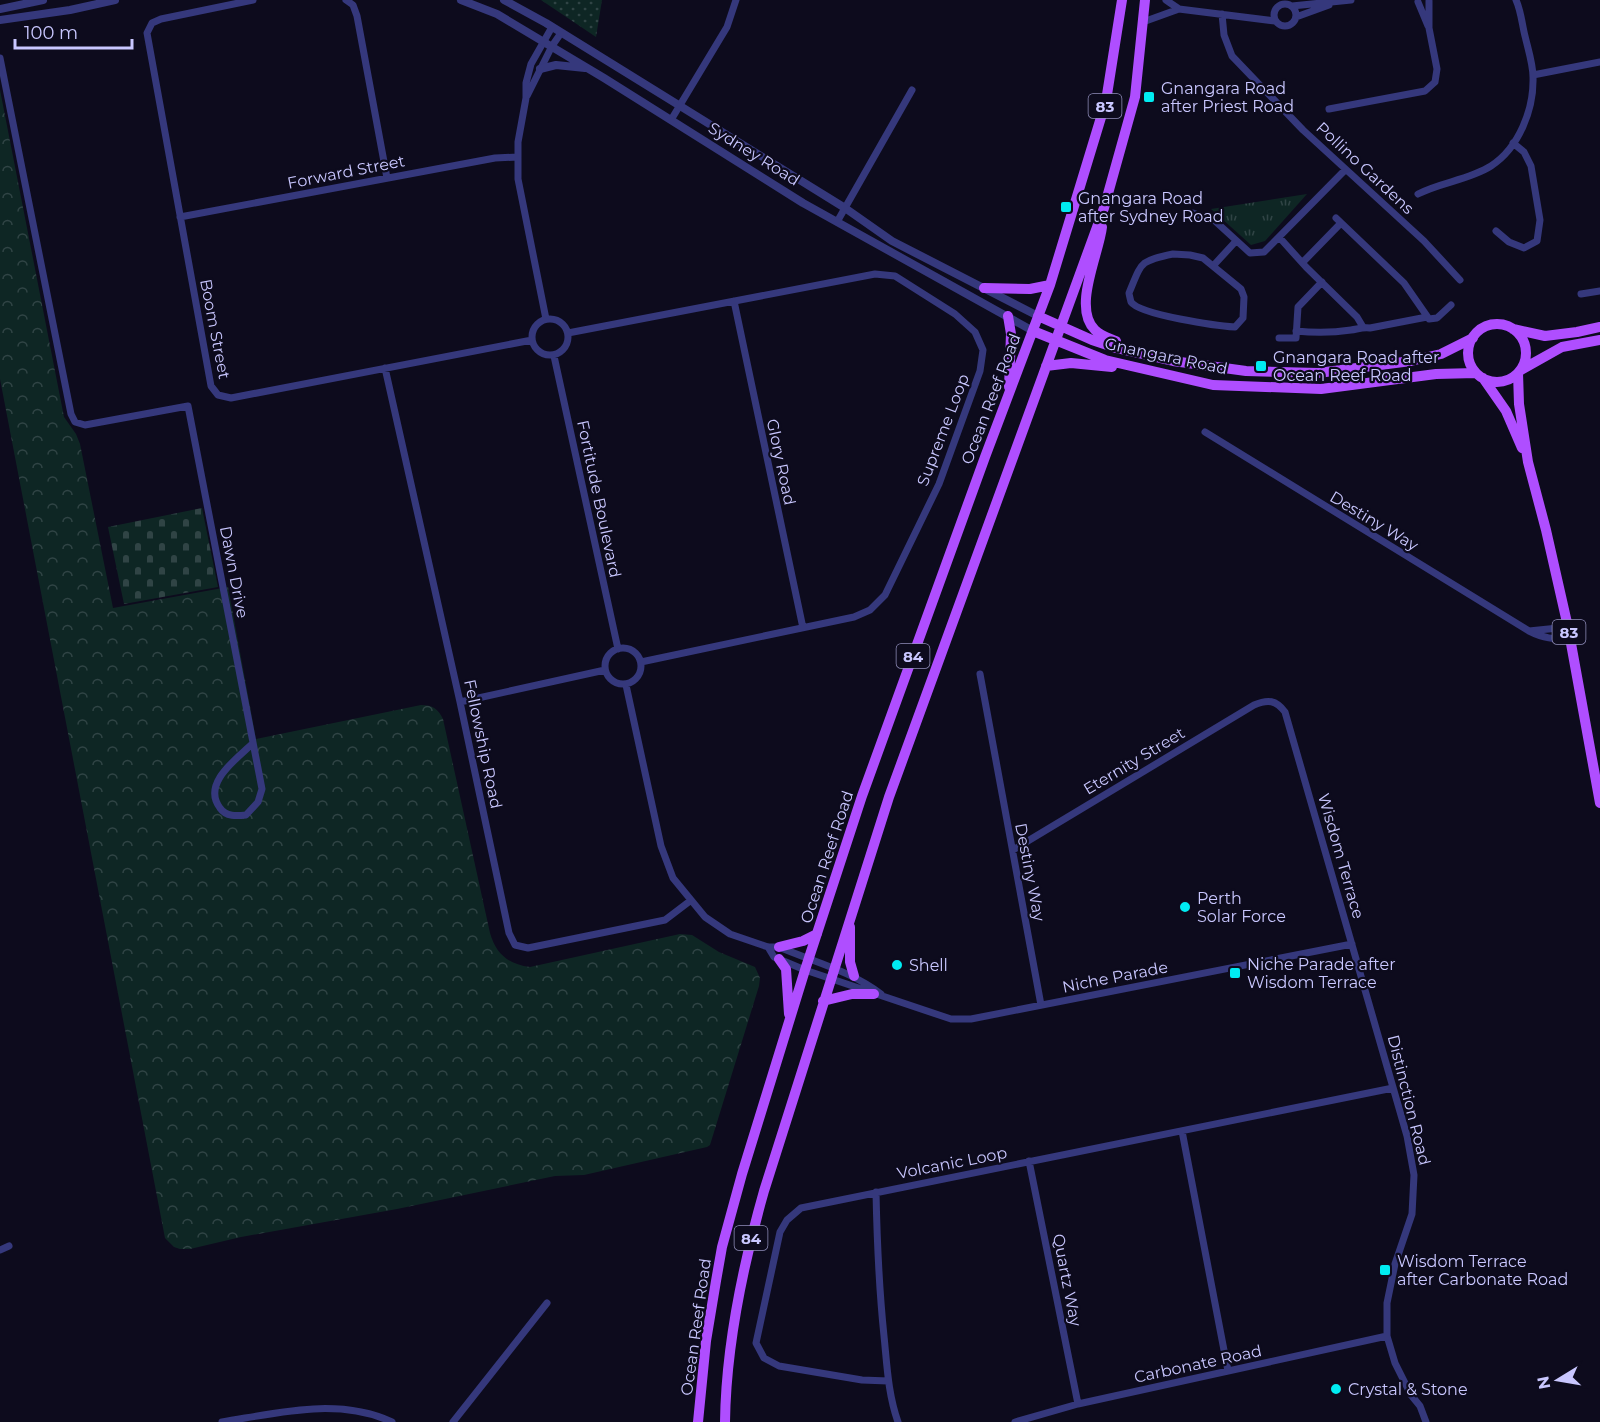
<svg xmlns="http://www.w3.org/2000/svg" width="1600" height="1422" viewBox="0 0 1600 1422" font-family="Montserrat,sans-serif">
<defs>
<pattern id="grass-dots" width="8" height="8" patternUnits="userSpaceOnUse" patternTransform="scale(1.5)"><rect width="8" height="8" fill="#0e2624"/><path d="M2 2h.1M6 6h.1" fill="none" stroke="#304445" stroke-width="1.8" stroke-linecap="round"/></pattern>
<pattern id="forest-crowns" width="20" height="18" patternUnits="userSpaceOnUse" patternTransform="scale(1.5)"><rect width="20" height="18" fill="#0e2624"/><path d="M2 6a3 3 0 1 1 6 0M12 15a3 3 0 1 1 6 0" fill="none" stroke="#304445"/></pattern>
<pattern id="cemetery-stones" width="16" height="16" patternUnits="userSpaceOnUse" patternTransform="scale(1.5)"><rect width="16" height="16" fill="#0e2624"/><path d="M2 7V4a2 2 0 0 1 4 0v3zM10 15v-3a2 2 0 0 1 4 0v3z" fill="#304445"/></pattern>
<pattern id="park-tufts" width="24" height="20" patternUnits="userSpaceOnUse" patternTransform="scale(1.5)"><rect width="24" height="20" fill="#0e2624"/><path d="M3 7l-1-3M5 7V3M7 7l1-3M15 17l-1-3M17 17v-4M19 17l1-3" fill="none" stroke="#304445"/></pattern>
</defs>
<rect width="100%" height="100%" fill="#0d0b1d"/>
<path fill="url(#grass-dots)" d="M541 0H602L596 37Z"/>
<path fill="url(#forest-crowns)" d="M0 90 64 417 76 434 80 444 113 608 228 587 256 739 421 705C433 705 438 709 443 719L490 933C496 954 508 964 530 967L680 934 692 935 719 952 755 967 760 978 759 986 710 1145 707 1147 584 1175 555 1176 397 1209 241 1237 190 1249H180L174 1247 165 1238 0 379Z"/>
<path fill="url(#cemetery-stones)" d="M202 508 218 587 124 604 108 527Z"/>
<path fill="url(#park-tufts)" d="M1307 194 1265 241 1251 245 1211 209Z"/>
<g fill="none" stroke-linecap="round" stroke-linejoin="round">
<path stroke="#35387c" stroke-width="7" d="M253 0 161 19 152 23 147 33 211 386 218 395 231 398 532 340
M346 0 353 5 357 16 387 178
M1166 0 1179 9
M1418 2 1428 26
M1274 15a11 11 0 1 1 22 0a11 11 0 1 1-22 0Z
M1292 6 1351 0
M1222 14 1224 35 1232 56 1303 130 1424 241 1460 280
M1296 17 1329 5
M1143 22 1179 9 1275 21
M0 58 71 414 75 422 85 425 188 406 262 789 258 802 246 815C237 816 226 817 220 808 201 783 238 758 253 743
M1533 75 1600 62
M527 96 552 46 561 33
M1329 109 1425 91 1435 82 1437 69 1429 28V1
M671 120 727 27 736 0
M1418 194C1441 182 1469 180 1491 166 1519 148 1534 109 1533 77 1533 64 1528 49 1525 36 1522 24 1521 11 1516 0
M1193 213 1215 221 1250 253 1264 252 1345 170
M180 217 495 158 518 157
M1336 218 1404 283 1429 319 1437 318 1451 305
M837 222 912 90
M1496 231 1509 242 1524 248 1537 241 1540 220 1531 166 1524 152 1513 143
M1279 237 1306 267 1357 317 1363 327
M1173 254 1190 255 1203 258 1241 289 1244 297 1243 318 1235 327C1218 326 1140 315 1131 302 1131 302 1129 294 1129 293 1142 262 1139 261 1173 254Z
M1303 262 1341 223
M1213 266 1236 241
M1581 294 1600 291
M734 301 803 628
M532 337a18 18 0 1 1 36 0a18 18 0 1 1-36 0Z
M546 319 518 179V142L526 98V83L531 64 552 27
M1296 331C1314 333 1332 333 1351 330 1358 329 1363 327 1370 328L1427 317
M568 333 875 274 895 276 955 314 975 332 983 350 980 371 939 484 885 595 870 610 854 617 641 662
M1279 338H1296L1298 307 1322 282
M554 356 618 649
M385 368 460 702 509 933 515 945 528 948 665 920 690 901
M1205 432 1529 631C1543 638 1554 640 1570 638
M1529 631 1568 627
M605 666a18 18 0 1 1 36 0a18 18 0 1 1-36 0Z
M980 674 1041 1005
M626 685 661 846 673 878 705 917 730 934 768 947H779C814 962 851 971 881 994
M460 702 605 670
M1013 850 1254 705C1268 699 1276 700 1285 712L1407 1136 1414 1175 1412 1214 1395 1264 1387 1303V1336L1395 1363 1411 1395 1420 1406 1426 1422
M768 947 774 957 805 970 951 1019H971L1352 944
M1182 1131 1228 1371
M1029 1161 1078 1404
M876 1192C877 1241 879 1288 884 1336 887 1365 888 1394 898 1422
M0 1250 9 1246
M888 1381 862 1380 779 1366 764 1358 756 1343 780 1232 787 1220 801 1208 1393 1088
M222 1422C278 1413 338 1397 392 1422
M453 1422 547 1303
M1015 1422 1078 1404 1387 1336"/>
<path stroke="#35387c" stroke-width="8" d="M461 0 497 14 604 78 803 203 1033 331
M504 0 546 23 845 208 892 241 1038 316
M0 9 43 0
M0 20 70 10 115 0
M540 69 556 65 585 68"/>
<path stroke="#af4eff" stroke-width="10" d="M1102 227C1099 254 1072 308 1095 330 1101 336 1109 338 1116 341
M984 288 1030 289 1050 285
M1008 316 1011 334 1009 387
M1038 316 1092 340 1116 348 1173 361 1246 371 1318 373 1411 361 1441 354 1473 338
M1468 353a29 29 0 1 1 58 0a29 29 0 1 1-58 0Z
M1513 329 1545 336 1577 332 1600 327
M1033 331 1105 360 1213 385 1321 389 1436 374 1476 373
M1046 366 1071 363 1112 367
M1521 370 1562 347 1600 340
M1518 373 1519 404 1528 462 1546 530 1568 627 1600 803
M1483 378 1506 411 1522 448
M850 927V962L854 976
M779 947 803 941 817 934
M779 959 786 969 789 1014
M823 1001 852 994H874
M698 1422 706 1341 716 1281 722 1247 742 1174 805 970 862 796 985 457 1050 285 1106 101 1122 0
M725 1422C726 1345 743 1265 764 1191L889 797 1104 208 1135 97 1145 0"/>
</g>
<g fill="#00ecf2" stroke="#0d0b1d" stroke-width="2">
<rect x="1143" y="91" width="12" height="12" rx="3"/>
<rect x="1060" y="201" width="12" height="12" rx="3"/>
<rect x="1255" y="360" width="12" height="12" rx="3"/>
<circle cx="1185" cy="907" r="6"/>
<circle cx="897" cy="965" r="6"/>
<rect x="1229" y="967" width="12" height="12" rx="3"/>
<rect x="1379" y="1264" width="12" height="12" rx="3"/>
<circle cx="1336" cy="1389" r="6"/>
</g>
<g text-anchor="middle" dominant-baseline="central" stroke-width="4.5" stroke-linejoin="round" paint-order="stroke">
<g fill="#0d0b1d" stroke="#918fbb" stroke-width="1.5">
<rect x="1088.5" y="94" width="33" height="24" rx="4.5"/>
<rect x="1552.5" y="620" width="33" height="24" rx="4.5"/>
<rect x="896.5" y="644" width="33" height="24" rx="4.5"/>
<rect x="734.5" y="1226" width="33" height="24" rx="4.5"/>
</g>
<g font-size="15" font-weight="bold" fill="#c9c7ff">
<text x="1105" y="106">83</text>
<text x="1569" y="632">83</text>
<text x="913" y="656">84</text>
<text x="751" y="1238">84</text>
</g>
<g font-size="16" fill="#c9c7ff" stroke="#0d0b1d" text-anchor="start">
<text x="1161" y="88">Gnangara Road<tspan x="1161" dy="18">after Priest Road</tspan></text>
<text x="1078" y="198">Gnangara Road<tspan x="1078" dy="18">after Sydney Road</tspan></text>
<text x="1273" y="357">Gnangara Road after<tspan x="1273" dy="18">Ocean Reef Road</tspan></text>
<text x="1197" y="898">Perth<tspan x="1197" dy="18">Solar Force</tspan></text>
<text x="1247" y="964">Niche Parade after<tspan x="1247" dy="18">Wisdom Terrace</tspan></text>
<text x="909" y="965">Shell</text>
<text x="1397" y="1261">Wisdom Terrace<tspan x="1397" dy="18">after Carbonate Road</tspan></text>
<text x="1348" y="1389">Crystal &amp; Stone</text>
</g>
<g font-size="16" fill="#c9c7ff" stroke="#0d0b1d">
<text transform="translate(754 154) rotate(32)">Sydney Road</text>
<text transform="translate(1365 168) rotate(43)">Pollino Gardens</text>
<text transform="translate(346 172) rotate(-11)">Forward Street</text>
<text transform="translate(215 329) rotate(79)">Boom Street</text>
<text transform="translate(1166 356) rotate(12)">Gnangara Road</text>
<text transform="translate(991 399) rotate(-69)">Ocean Reef Road</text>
<text transform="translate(943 430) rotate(-69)">Supreme Loop</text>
<text transform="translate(781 462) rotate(78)">Glory Road</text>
<text transform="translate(599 499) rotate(78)">Fortitude Boulevard</text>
<text transform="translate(1374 521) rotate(31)">Destiny Way</text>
<text transform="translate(234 572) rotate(79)">Dawn Drive</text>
<text transform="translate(483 744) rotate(78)">Fellowship Road</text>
<text transform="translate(1134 761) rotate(-31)">Eternity Street</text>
<text transform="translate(1341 856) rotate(74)">Wisdom Terrace</text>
<text transform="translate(827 857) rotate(-72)">Ocean Reef Road</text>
<text transform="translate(1030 872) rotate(79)">Destiny Way</text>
<text transform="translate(1115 977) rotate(-11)">Niche Parade</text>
<text transform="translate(1409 1100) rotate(76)">Distinction Road</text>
<text transform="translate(952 1163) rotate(-11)">Volcanic Loop</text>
<text transform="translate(1067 1280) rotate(79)">Quartz Way</text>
<text transform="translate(696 1327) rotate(-82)">Ocean Reef Road</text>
<text transform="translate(1198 1364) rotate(-12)">Carbonate Road</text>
</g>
</g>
<g transform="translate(1558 1380) rotate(259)" stroke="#0d0b1d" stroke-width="4.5" paint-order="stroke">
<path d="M0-4.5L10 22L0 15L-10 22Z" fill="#c9c7ff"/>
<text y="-9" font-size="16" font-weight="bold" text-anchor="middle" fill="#c9c7ff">N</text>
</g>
<path d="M15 39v9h117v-9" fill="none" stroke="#c9c7ff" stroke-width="3"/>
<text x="24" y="39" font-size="18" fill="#c9c7ff" stroke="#0d0b1d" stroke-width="4.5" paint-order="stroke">100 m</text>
</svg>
